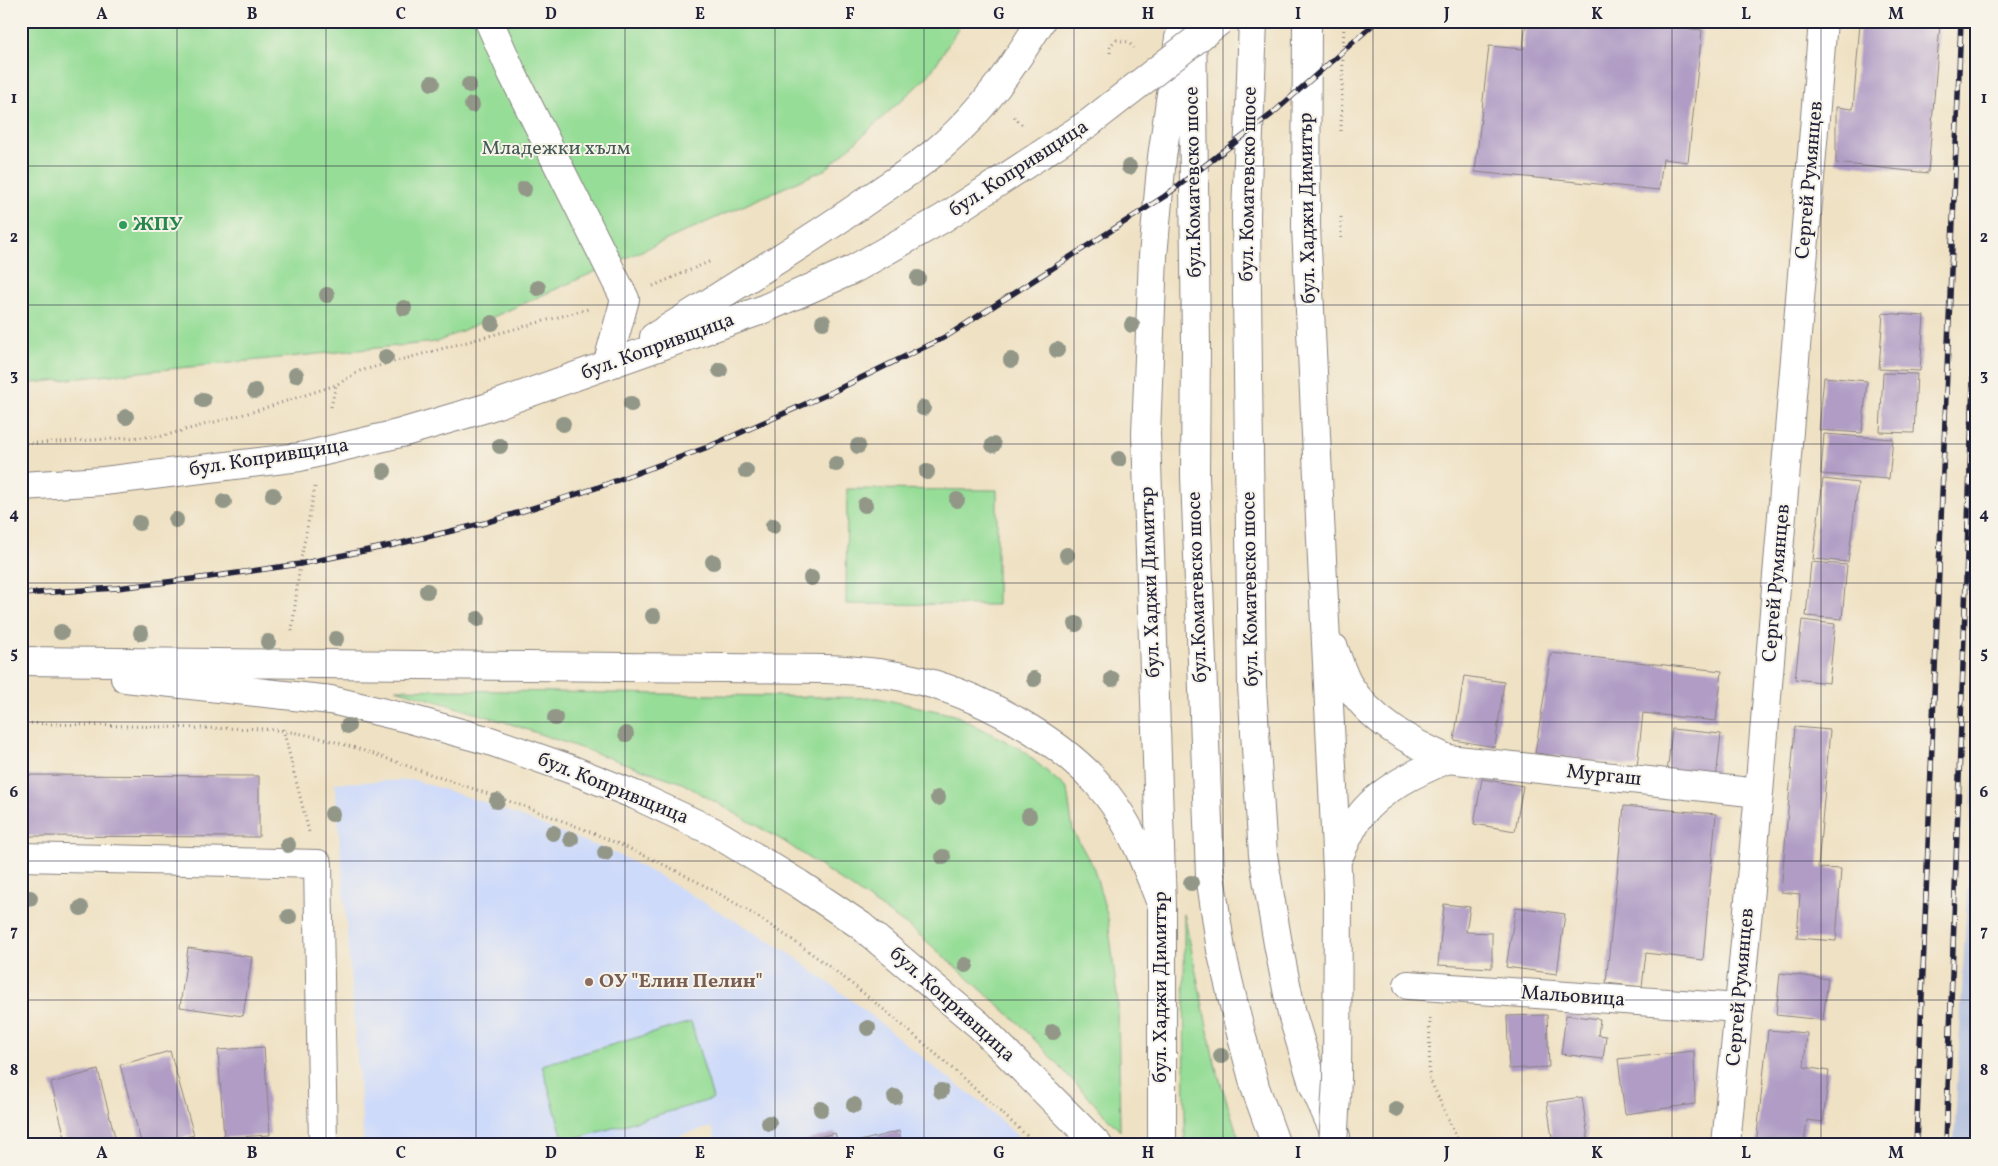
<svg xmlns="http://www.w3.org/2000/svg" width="1998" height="1166" viewBox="0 0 1998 1166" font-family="Vollkorn,serif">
<rect width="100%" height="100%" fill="#f7f3e8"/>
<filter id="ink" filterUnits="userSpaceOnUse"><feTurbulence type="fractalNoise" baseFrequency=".02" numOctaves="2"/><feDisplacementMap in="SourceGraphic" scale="10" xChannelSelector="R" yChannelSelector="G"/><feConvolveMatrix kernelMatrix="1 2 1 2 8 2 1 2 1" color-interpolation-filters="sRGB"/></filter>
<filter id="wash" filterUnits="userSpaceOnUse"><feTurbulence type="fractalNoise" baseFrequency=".0096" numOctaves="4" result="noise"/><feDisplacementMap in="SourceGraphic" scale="20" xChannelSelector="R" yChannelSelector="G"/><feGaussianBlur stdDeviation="1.12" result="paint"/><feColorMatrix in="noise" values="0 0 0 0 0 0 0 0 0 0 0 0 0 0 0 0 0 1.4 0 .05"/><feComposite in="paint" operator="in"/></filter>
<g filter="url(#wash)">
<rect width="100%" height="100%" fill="#efe1c3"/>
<path fill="#cedafa" d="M414 780 483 802 617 854 661 877 788 952 867 1012 944 1075 980 1101 1027 1145H717L712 1127 643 1145H364L335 783Z"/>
<path fill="#b9c4de" d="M1977 700V1145H1954Z"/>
<path fill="#96dd97" stroke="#5c8069" d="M21 21H963L929 75 826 169 437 342 21 384Z
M847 489 997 490V605L846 604Z
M396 689 878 698 955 715 1021 749 1067 789 1073 831 1094 869 1108 918 1118 1004 1120 1131 1020 1024 915 931 785 842 682 783 505 722Z
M1184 914 1215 1065 1241 1145H1185Z
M691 1022 713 1099 564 1142 542 1065Z"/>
<g id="blocks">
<path fill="#b09cc5" d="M1526 21H1612L1702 30 1688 162 1663 159 1659 190 1475 172 1489 46 1523 49Z
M1860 24H1940L1928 173 1836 163V107L1853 109Z
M1883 313 1924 316 1920 371 1879 369Z
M1883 373 1917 374 1914 433 1880 432Z
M1824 377 1867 381 1862 433 1819 430Z
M1824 434 1893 439 1889 479 1821 474Z
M1823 479 1858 483 1848 562 1813 559Z
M1811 562 1847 565 1842 619 1806 616Z
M1802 620 1835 624 1829 683 1795 679Z
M1551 653 1722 671 1716 721 1643 713 1637 767 1535 753Z
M1464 676 1504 682 1495 747 1454 740Z
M1795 727 1830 730 1818 868 1841 869 1836 941 1797 938 1800 894 1781 892Z
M1672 729 1721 734 1716 779 1667 774Z
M21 775 259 776V837L21 836Z
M1482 779 1523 786 1515 831 1474 824Z
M1624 806 1716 814 1703 960 1646 953 1642 987 1606 983Z
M1444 904 1470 907 1466 932 1492 933V968L1438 965Z
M1516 907 1565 914 1557 974 1506 967Z
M188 948 252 957 243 1016 180 1007Z
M1780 973 1828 979 1823 1020 1776 1015Z
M1547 1015 1549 1067 1509 1069 1507 1016Z
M1566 1015 1600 1019 1598 1035 1606 1036 1603 1059 1561 1054Z
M1768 1030 1807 1033 1804 1067 1829 1071 1823 1122 1807 1120 1804 1145H1756Z
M264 1047 270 1135 224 1138 218 1050Z
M170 1051 194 1135 157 1145H142L120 1065Z
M1694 1051 1695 1104 1625 1114 1618 1059Z
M98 1070 117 1145H67L51 1083Z
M1582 1097 1589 1145H1553L1547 1102Z
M899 1131 902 1145H849V1144Z
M835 1133 839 1145H792V1144Z"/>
</g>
</g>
<g filter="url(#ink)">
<use href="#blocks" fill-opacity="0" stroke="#88827f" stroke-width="1"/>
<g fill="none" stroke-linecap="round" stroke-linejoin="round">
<defs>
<path id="minor" d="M489 21 512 73 625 299 607 365
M1448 759 1759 793
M21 857 318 864 323 1145
M1408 985 1739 1008
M1726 1145 1759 793 1823 21"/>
<path id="major" d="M1192 21 1196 344 1195 476 1210 875 1221 950 1237 1018 1255 1087 1276 1145
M1253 21 1246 215 1252 686 1263 855 1278 944 1292 1014 1313 1084 1336 1136
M1307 21 1306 227 1338 892
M654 337C723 294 792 252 859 206 887 186 917 168 942 146 983 111 1013 66 1041 21
M21 486 104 481 300 457 401 433 486 408 759 311 852 270 942 219 1040 155
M1334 648C1338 660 1342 673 1348 684 1371 721 1410 742 1448 759
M21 661 825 669C853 670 880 672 908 678 974 691 1066 741 1107 795 1133 828 1147 868 1162 906
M125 678 331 700 410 719 490 741 570 769 635 795 714 832 799 884 860 925 979 1025 1098 1145
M1338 858C1345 844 1351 828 1360 816 1380 789 1419 771 1448 759
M1162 1145V906L1146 434 1153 256 1162 157 1179 38"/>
</defs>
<use href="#minor" stroke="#88827f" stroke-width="30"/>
<use href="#major" stroke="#88827f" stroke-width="30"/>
<path stroke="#88827f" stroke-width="3" stroke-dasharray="1 4" stroke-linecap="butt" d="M1110 53C1110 47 1111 43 1117 40L1128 42 1134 48
M1014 117 1024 127
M1341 131 1344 21
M1341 217V241
M653 286 711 261
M331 407 336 385
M21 444 163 436 259 410 336 385 360 371 588 309
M292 631 300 564 315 487
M21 723C80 725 139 726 198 728 226 729 256 727 283 731 335 737 397 763 447 780 547 813 644 849 735 903 846 969 942 1059 1037 1145
M283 729 309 832
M1430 1018 1429 1077 1460 1145"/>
<use href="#minor" stroke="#fff" stroke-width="28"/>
<use href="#major" stroke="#fff" stroke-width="28"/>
<defs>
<path id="rail" d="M21 594 117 588 209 577 300 564 393 545 485 523 596 488 708 447 828 394 947 336 1165 196 1272 114 1377 21
M1916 1145 1961 21
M1946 1145 1977 270"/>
</defs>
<use href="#rail" stroke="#22223b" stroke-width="5.5"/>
<use href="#rail" stroke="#f7f3e8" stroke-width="4" stroke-dasharray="11" stroke-linecap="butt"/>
<defs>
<path id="major-bridge" d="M1040 155 1089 123 1220 21
M1333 1145 1337 1080 1338 892"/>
</defs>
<use href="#major-bridge" stroke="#88827f" stroke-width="30" stroke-linecap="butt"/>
<use href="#major-bridge" stroke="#fff" stroke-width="28"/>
</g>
<g fill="#929788">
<circle cx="432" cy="83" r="8"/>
<circle cx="469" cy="85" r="8"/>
<circle cx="472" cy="105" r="8"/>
<circle cx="1129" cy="167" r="8"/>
<circle cx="524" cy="189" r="8"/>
<circle cx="918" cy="278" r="8"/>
<circle cx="538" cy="288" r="8"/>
<circle cx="327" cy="295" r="8"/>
<circle cx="404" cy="308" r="8"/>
<circle cx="823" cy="322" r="8"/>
<circle cx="492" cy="323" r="8"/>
<circle cx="1132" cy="325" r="8"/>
<circle cx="1057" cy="350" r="8"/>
<circle cx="386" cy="357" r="8"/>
<circle cx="1011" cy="360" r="8"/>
<circle cx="720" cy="370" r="8"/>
<circle cx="296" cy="375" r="8"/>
<circle cx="255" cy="391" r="8"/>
<circle cx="203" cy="400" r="8"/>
<circle cx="631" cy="404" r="8"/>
<circle cx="923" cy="408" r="8"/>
<circle cx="126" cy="417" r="8"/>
<circle cx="563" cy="424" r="8"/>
<circle cx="993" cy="445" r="8"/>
<circle cx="500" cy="446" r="8"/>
<circle cx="858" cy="446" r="8"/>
<circle cx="1119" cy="459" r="8"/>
<circle cx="836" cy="464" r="8"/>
<circle cx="384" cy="471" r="8"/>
<circle cx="746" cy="471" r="8"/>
<circle cx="927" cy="472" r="8"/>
<circle cx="273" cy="495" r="8"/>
<circle cx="957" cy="500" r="8"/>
<circle cx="224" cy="502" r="8"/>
<circle cx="865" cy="505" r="8"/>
<circle cx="176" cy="520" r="8"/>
<circle cx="139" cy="523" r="8"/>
<circle cx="773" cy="526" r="8"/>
<circle cx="1067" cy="555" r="8"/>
<circle cx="713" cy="562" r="8"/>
<circle cx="811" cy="578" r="8"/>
<circle cx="427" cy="591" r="8"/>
<circle cx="653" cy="616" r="8"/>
<circle cx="478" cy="619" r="8"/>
<circle cx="1076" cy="624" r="8"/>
<circle cx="61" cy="632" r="8"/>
<circle cx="141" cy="633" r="8"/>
<circle cx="336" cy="639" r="8"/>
<circle cx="268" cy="642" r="8"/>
<circle cx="1034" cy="679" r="8"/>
<circle cx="1112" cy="679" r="8"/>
<circle cx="555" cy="718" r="8"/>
<circle cx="348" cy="726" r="8"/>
<circle cx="626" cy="734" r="8"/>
<circle cx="938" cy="798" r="8"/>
<circle cx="497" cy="801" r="8"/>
<circle cx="332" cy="814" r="8"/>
<circle cx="1029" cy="816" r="8"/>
<circle cx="553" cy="833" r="8"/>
<circle cx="571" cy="839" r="8"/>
<circle cx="288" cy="845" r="8"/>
<circle cx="605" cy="853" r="8"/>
<circle cx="943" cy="857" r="8"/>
<circle cx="1191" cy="883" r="8"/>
<circle cx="30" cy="898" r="8"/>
<circle cx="81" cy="908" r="8"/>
<circle cx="289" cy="917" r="8"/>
<circle cx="966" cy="965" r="8"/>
<circle cx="868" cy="1028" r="8"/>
<circle cx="1053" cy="1032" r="8"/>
<circle cx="1221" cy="1056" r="8"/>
<circle cx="941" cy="1091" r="8"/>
<circle cx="895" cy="1097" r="8"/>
<circle cx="854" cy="1105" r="8"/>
<circle cx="821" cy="1109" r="8"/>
<circle cx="1396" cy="1109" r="8"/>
<circle cx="769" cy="1123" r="8"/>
</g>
</g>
<path fill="none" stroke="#22223b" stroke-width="1" stroke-opacity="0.55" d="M177 21V1145M326 21V1145M476 21V1145M625 21V1145M775 21V1145M924 21V1145M1074 21V1145M1223 21V1145M1373 21V1145M1522 21V1145M1672 21V1145M1821 21V1145M21 166H1977M21 305H1977M21 444H1977M21 583H1977M21 722H1977M21 861H1977M21 1000H1977"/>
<circle fill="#2e9e5b" stroke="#f7f3e8" stroke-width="2" cx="123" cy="225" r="5"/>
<circle fill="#8d6e63" stroke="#f7f3e8" stroke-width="2" cx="589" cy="982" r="5"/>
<g text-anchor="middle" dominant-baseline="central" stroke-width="4" stroke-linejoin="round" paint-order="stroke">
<g font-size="20" fill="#455a57" stroke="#f7f3e8">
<text x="556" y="149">Младежки хълм</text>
</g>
<g font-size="20" fill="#22223b" stroke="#f7f3e8">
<text transform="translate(1019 169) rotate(-33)">бул. Копривщица</text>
<text transform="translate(1810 180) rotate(-85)">Сергей Румянцев</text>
<text transform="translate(1194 182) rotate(-91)">бул.Коматевско шосе</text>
<text transform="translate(1249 184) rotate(-89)">бул. Коматевско шосе</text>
<text transform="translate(1308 208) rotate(-91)">бул. Хаджи Димитър</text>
<text transform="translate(658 347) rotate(-20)">бул. Копривщица</text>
<text transform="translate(269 458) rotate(-9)">бул. Копривщица</text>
<text transform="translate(1151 582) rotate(-92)">бул. Хаджи Димитър</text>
<text transform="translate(1777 583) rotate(-85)">Сергей Румянцев</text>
<text transform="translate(1198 587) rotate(-92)">бул.Коматевско шосе</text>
<text transform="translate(1251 589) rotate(-91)">бул. Коматевско шосе</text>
<text transform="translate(1604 776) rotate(6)">Мургаш</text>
<text transform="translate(613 789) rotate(22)">бул. Копривщица</text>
<text transform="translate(1161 987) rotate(-90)">бул. Хаджи Димитър</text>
<text transform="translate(1741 987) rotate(-85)">Сергей Румянцев</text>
<text transform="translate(1573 997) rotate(4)">Мальовица</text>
<text transform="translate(952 1005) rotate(42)">бул. Копривщица</text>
</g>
<g font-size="20" font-weight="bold" fill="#27864d" stroke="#f7f3e8" text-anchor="start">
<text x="133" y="225">ЖПУ</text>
</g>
<g font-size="20" font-weight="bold" fill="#785e54" stroke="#f7f3e8" text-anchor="start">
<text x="599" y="982">ОУ "Елин Пелин"</text>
</g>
</g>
<rect width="1998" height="1166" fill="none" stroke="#f7f3e8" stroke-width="55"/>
<rect x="28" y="28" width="1942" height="1110" fill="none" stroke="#22223b" stroke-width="2"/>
<g font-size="16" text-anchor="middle" font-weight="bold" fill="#22223b">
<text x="102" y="19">A</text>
<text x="252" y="19">B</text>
<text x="401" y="19">C</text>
<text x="551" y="19">D</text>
<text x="700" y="19">E</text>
<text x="850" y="19">F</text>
<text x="999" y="19">G</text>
<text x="1148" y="19">H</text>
<text x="1298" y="19">I</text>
<text x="1447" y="19">J</text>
<text x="1597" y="19">K</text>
<text x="1746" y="19">L</text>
<text x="1896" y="19">M</text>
<text x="14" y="103">1</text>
<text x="1984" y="103">1</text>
<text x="14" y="242">2</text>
<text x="1984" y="242">2</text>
<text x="14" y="380">3</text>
<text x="1984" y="380">3</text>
<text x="14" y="519">4</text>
<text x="1984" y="519">4</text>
<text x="14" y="658">5</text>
<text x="1984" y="658">5</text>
<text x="14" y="797">6</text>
<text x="1984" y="797">6</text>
<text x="14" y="936">7</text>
<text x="1984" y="936">7</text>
<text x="14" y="1075">8</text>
<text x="1984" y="1075">8</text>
<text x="102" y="1158">A</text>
<text x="252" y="1158">B</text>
<text x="401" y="1158">C</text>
<text x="551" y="1158">D</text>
<text x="700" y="1158">E</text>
<text x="850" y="1158">F</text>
<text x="999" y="1158">G</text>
<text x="1148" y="1158">H</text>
<text x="1298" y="1158">I</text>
<text x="1447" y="1158">J</text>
<text x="1597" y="1158">K</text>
<text x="1746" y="1158">L</text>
<text x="1896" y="1158">M</text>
</g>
</svg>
